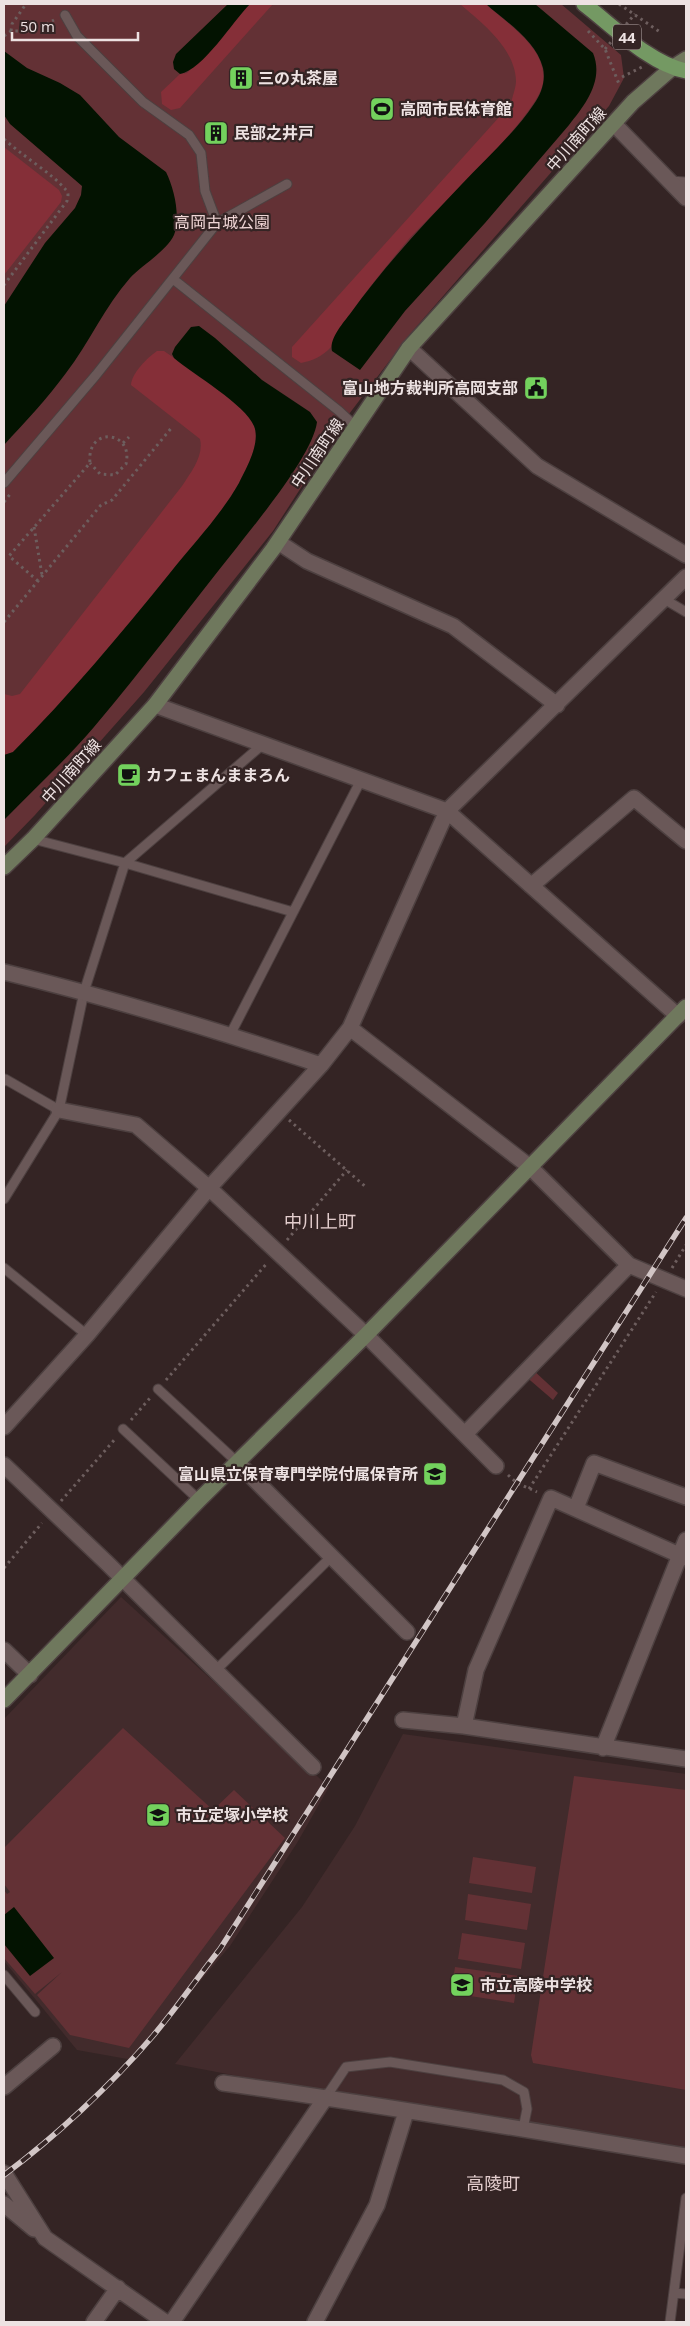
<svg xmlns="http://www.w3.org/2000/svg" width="690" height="2326" viewBox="0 0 690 2326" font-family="'Open Sans','Noto Sans JP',sans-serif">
<rect width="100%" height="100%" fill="#342424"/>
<path fill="#422b2c" d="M121 1597 329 1787 297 1843 230 1946 133 2060 77 2050 4 1961V1719Z
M403 1734 686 1774V2152L409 2109 175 2064 302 1907 355 1826Z"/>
<path fill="#633135" d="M4 4H561L621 55 624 78 609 106 410 334 346 418 273 531 144 692 35 815 4 847Z
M532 1369 558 1393 553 1400 524 1375Z
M123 1728 213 1810 234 1790 285 1838 129 2048 70 2035 37 1995 62 1972 35 1994 4 1958V1890L7 1894 10 1892 4 1884V1848Z
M574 1776 686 1790V2090L533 2063 531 2055Z
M473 1857 536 1867 532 1893 469 1883Z
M468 1894 531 1904 527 1930 465 1920Z
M462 1933 525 1943 521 1969 458 1959Z
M455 1967 518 1976 514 2003 451 1993Z"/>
<path fill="#852f38" d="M250 4H273L180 108 171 110 162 104 161 92 180 74 187 73Z
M460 4H486C508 25 548 48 543 83 538 116 435 210 408 240 387 265 366 291 347 318 341 326 337 340 331 347 323 356 312 361 301 363L292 357V347L511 104C512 97 516 88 516 81 515 48 482 23 460 4Z
M4 147 59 190 62 196 61 202 4 275Z
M157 351H164L174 358C193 374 246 405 254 426 261 443 246 469 239 483 221 515 193 544 170 573 120 635 69 696 13 752L4 755V694L12 696 20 694 182 486C191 472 204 456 200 439L131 385C132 373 147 358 157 351Z"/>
<path fill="#031301" d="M228 4H250C233 21 203 70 180 74L174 69 173 62 176 54Z
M486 4H535L593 53C604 80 586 104 569 125L485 223 405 311 360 370 332 351C329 339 343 323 350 314 383 268 421 227 461 185 485 159 514 134 534 104 541 94 546 81 543 68 536 40 506 22 486 4Z
M4 51 27 68 60 83 80 95 119 137 166 172C174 188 180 214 175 232 171 248 142 265 130 278 105 306 89 343 66 373 47 399 25 422 4 445V306L45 243 75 208 81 195 82 186 10 124 4 115Z
M199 326 215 338 262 380 310 412 317 422C313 454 259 519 238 546 190 606 144 668 94 727 66 760 34 789 4 820V755L13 752C69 696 120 635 170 573 193 544 221 515 239 483 246 469 261 443 254 426 246 405 193 374 174 358L172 354 175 347 191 327Z
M14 1907 54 1958 30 1976 4 1944V1915Z"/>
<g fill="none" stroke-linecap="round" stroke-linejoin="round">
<defs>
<path id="lane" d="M670 181 686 182
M217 223 287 184
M173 279 339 411 356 427
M4 483 96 375 217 223 205 191 201 153 189 135 143 102 77 36 65 15
M664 599 686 612
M33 839 125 863 293 912
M230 1035 361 780
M4 1081 5 1079 59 1110
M4 1199 59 1110 84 992 125 863 262 745
M4 1268 87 1335
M158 1389 237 1462
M123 1429 199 1500
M215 1671 331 1557
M4 1975 35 2012
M326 2097 346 2067 390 2062 503 2080 524 2092 527 2109 523 2129
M674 2293 686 2294
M670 2322 686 2198"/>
<path id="street" d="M614 124 686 198
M409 348 537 466 686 555
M278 542 307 561 453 626 557 705
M155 705 447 811 678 1016
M531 886 634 798 686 841
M4 972C111 998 216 1030 321 1065
M350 1028 530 1167 629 1265 686 1289
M59 1110 136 1125 209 1188 366 1335 496 1466
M4 1427 87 1335 209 1188 321 1065 350 1028 447 811 686 577
M465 1434 629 1265
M237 1462 407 1632
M4 1465 107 1563 313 1767
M576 1508 594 1463 686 1497
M4 1650 30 1675
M403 1720 464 1726 686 1759
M464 1726 476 1670 551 1498 686 1558
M603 1748 686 1540
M223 2083C378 2104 532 2131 686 2156
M4 2087 53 2046
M4 2173 45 2238 165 2322
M4 2204 34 2229
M94 2322 118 2288
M172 2322 326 2097
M315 2322 377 2205 406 2112"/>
<path id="secondary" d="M4 867 33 839 155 705 273 549 409 348 633 102 672 68 686 59
M4 1700 199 1500 366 1335 686 1007"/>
<path id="primary" d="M584 4C613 26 650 64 686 71"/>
</defs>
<use href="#lane" stroke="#4d4040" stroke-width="11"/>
<use href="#street" stroke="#4d4040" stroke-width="18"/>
<use href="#secondary" stroke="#4d4040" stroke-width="18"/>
<use href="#primary" stroke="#4d4040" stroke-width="18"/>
<path stroke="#6d5e5e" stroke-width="3" stroke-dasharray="2.5 4" stroke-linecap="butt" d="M619 4 660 32
M11 31 12 24 26 4
M588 31 605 49 619 84
M4 36 11 31H32L54 20
M622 77 642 67
M4 139C21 155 53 174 66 190 69 193 68 197 67 201L4 285
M123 443 129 437
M4 502 11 493
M34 527 42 575
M38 581 9 556 90 463C86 426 134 430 126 464L115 475 100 474 90 463
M4 622 101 505 112 500 173 426
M289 1120 367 1188
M287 1240 347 1170
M672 1268 686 1245
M166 1380 268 1262
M131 1420 150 1398
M508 1475 517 1483 537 1492
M529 1489 656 1292
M61 1501 116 1438
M4 1568 42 1523"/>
<use href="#lane" stroke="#6a5858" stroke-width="9"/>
<use href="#street" stroke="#6a5858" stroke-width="15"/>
<use href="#secondary" stroke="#6f785d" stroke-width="15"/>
<use href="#primary" stroke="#749963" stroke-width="15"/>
<defs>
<path id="rail" d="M4 2175C55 2137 110 2086 152 2037 176 2009 197 1978 220 1949L686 1218"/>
</defs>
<use href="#rail" stroke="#d1c5c5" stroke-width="5.5"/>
<use href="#rail" stroke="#342424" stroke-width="4" stroke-dasharray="11" stroke-linecap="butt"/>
<path stroke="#6d5e5e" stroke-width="3" stroke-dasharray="2.5 4" stroke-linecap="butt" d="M605 49 635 14"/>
</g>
<defs>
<symbol id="building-square" viewBox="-11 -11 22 22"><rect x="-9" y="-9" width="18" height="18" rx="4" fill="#73d25d" stroke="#342424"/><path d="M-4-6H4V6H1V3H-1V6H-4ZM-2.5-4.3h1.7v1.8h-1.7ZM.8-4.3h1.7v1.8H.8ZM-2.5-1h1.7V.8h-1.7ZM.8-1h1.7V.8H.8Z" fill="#111"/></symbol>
<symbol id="stadium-square" viewBox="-11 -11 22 22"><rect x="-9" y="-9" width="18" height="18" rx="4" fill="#73d25d" stroke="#342424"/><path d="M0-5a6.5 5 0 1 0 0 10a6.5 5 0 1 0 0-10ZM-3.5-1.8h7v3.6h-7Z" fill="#111"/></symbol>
<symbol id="civic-square" viewBox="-11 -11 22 22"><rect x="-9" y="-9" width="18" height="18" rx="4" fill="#73d25d" stroke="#342424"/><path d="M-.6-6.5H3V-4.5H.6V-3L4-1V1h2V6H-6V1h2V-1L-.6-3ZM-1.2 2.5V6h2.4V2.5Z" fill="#111"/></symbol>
<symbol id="cafe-square" viewBox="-11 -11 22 22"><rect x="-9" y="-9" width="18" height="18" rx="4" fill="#73d25d" stroke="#342424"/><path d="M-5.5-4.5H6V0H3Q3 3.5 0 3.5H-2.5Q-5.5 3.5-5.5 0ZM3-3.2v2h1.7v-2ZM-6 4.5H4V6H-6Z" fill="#111"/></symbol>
<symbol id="school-square" viewBox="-11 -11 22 22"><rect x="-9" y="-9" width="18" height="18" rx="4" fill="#73d25d" stroke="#342424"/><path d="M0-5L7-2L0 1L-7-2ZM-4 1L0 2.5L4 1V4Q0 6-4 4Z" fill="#111"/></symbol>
</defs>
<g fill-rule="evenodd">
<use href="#building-square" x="227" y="64" width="28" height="28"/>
<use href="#stadium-square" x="368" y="95" width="28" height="28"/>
<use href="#building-square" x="202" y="119" width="28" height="28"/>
<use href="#civic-square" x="522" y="374" width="28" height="28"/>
<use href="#cafe-square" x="115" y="761" width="28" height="28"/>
<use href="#school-square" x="421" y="1460" width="28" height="28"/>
<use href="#school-square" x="144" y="1801" width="28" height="28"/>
<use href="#school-square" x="448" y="1971" width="28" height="28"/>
</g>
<g text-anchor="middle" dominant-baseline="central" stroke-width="4.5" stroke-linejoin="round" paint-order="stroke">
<rect fill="#342424" stroke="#b6a9a9" stroke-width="1" x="613" y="24.5" width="28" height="25" rx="4"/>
<g font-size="15" font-weight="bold" fill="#ede2e2">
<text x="627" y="37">44</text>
</g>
<g font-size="16" font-weight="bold" fill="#ede2e2" stroke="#342424" text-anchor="start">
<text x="258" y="78">三の丸茶屋</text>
<text x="400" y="109">高岡市民体育館</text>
<text x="234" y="133">民部之井戸</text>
<text x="518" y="388" text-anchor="end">富山地方裁判所高岡支部</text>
<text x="146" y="775">カフェまんままろん</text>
<text x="418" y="1474" text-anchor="end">富山県立保育専門学院付属保育所</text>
<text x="176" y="1815">市立定塚小学校</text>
<text x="480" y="1985">市立高陵中学校</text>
</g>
<g font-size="16" fill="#ede2e2" stroke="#342424">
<text transform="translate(576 139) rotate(-48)">中川南町線</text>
<text transform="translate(317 453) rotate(-56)">中川南町線</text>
<text transform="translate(71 771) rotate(-48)">中川南町線</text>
</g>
<g font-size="16" fill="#eed4d4" stroke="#342424">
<text x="222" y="222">高岡古城公園</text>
</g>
<g font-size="18" fill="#e3cdcd" stroke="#342424">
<text x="320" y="1221">中川上町</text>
<text x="493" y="2183">高陵町</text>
</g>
</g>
<rect width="690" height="2326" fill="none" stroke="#ede2e2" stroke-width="10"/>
<path d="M12 32v8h126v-8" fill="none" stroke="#ede2e2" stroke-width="2.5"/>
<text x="20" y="32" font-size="15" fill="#ede2e2" stroke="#342424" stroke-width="4" paint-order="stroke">50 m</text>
</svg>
